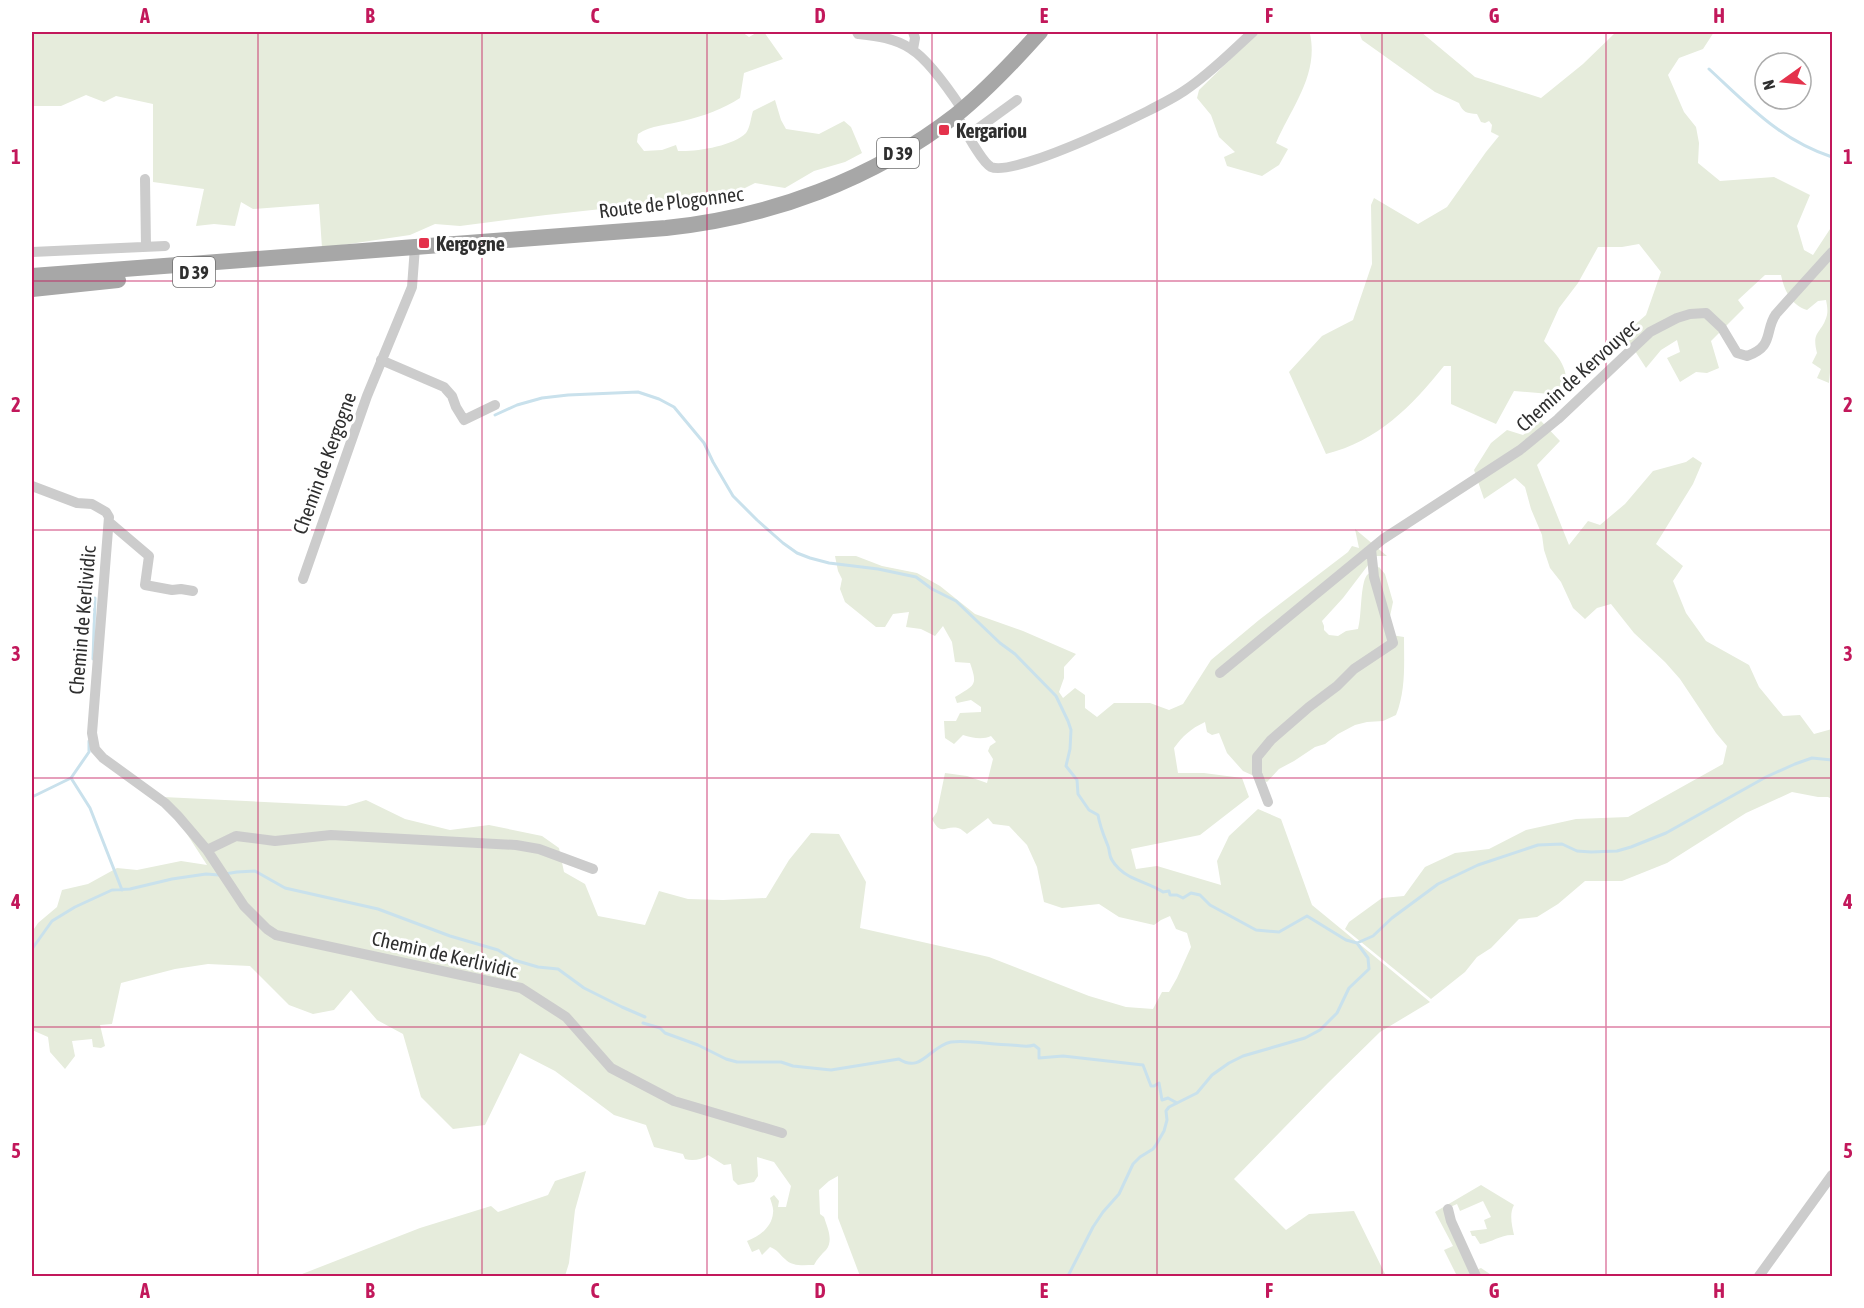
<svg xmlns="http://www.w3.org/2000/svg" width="1864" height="1308" viewBox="0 0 1864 1308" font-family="'Asap Condensed',sans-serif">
<rect width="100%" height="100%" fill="#fff"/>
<path fill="#e6ecdc" d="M32 32H742L749 37 758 32H764L783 59 744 73 740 98C723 109 704 116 683 121 668 125 651 125 638 134L637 142 644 151 662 150 676 145 678 151C696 152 733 146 746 133 750 128 751 117 753 111L775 100 781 120 786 129 819 134 844 121 851 127 862 153 845 162 814 171 785 188 755 183 731 195 546 215 460 226 435 224 410 235 322 248 319 204 253 209 241 202 235 226 214 224 196 226 204 189 153 182V104L116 96 104 102 86 95 61 106H32Z
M1246 32H1317L1310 34C1319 75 1291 108 1276 143L1288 149 1279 165 1262 176 1227 166 1224 157 1235 152 1219 137 1211 115 1197 98 1199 90 1244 46Z
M1359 32H1421L1475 77 1541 98 1583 64 1616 32H1714L1703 49 1679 58 1668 75 1684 112 1696 127 1699 143 1698 163 1720 181 1774 177 1810 195 1797 226 1804 250 1813 255 1832 226V370L1830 372 1829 383 1817 378 1821 369 1812 363 1817 353C1811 330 1822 334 1827 315 1828 310 1827 305 1826 300L1818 301 1807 310C1791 305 1784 290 1781 275H1765L1738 300 1744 308 1711 341 1719 368 1707 373 1696 372 1680 382 1667 358 1680 352 1677 340 1661 350 1646 368 1624 334 1646 315 1661 272 1639 244 1622 247H1598L1578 283 1559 308 1544 341C1558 357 1568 365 1566 388L1550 394 1514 391 1496 424 1451 404V366H1444C1411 407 1378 441 1326 454L1289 372 1322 336 1353 320 1372 264 1371 205 1374 198 1418 224 1447 207 1486 152 1499 136 1491 132 1492 125 1489 121 1485 123 1481 122 1477 114C1467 113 1463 113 1459 103L1435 92 1362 40Z
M1541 421 1560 441 1537 465 1569 545 1588 521 1600 525 1625 504 1653 471 1686 462 1693 457 1702 463 1693 484 1656 544 1683 566 1673 581 1686 613 1706 641 1749 665 1759 687 1783 716 1800 715 1814 734 1832 729V799L1828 797H1818L1792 792 1746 813 1667 863 1622 881H1585L1558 904 1537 917 1519 919 1491 948 1477 957 1465 972 1431 999 1345 929 1349 922 1382 898 1404 896 1425 867 1455 853 1489 849 1526 830 1576 819 1628 817 1723 764 1727 746 1716 733 1680 679 1665 662 1634 633 1611 604 1597 608 1585 619 1573 608 1561 582 1550 568 1544 550 1542 535 1531 509 1525 487 1515 478 1484 499 1474 470 1491 443 1507 430 1523 435Z
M1355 529 1387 556H1375L1343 598 1322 621 1324 626V630L1329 635 1338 636 1346 631 1358 629C1362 616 1360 584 1367 575 1370 572 1375 569 1379 567L1385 574 1393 602 1389 621 1391 635 1404 637C1404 664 1406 690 1396 715L1383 721 1367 722 1355 725 1338 734 1325 744 1315 747 1294 761 1279 769 1267 782 1243 771 1227 753 1219 733 1212 735 1207 732 1205 722C1190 729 1183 736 1174 748L1178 773H1204L1242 778 1249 797 1200 835 1131 849 1136 869 1157 866 1221 885 1217 861 1229 836 1258 809 1281 819 1312 905 1430 1002 1380 1032 1328 1083 1234 1179 1286 1230 1309 1214 1354 1211 1386 1276H860L838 1218V1176L829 1181 819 1190 820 1214 824 1217C827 1227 834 1240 826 1250 821 1255 817 1259 814 1265 804 1265 792 1267 785 1259 779 1254 778 1250 770 1247L762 1255 759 1249 752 1252 747 1241C759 1237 772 1227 773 1213 774 1208 771 1202 770 1198L774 1195 779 1201 778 1207H786L791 1186 774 1162 757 1157 758 1176 754 1182 738 1185 733 1180 731 1164 724 1165 708 1155C702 1160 692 1161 685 1159L683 1154 654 1147 646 1125 614 1115 555 1071 520 1053 485 1125 453 1129 421 1097 403 1034 377 1020 351 990 334 1010 313 1014 289 1005 250 966 208 964 175 969 121 983 112 1024 100 1025 105 1046 101 1048 93 1047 92 1039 72 1041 75 1056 65 1069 50 1052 48 1037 32 1030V932L38 923 57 907 62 890 88 884 117 868 137 870 181 861 207 865 163 797 346 806 366 800 405 819 450 830 489 825 542 836 559 848 564 872 585 884 598 916 645 925 659 891 688 899 723 900 766 898 789 860 811 833 839 834 866 882 860 928 989 957 1089 996 1126 1007 1153 1009 1162 992H1169L1177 978 1191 947 1187 933 1176 929 1170 916 1161 920 1154 925 1119 917 1099 904 1062 908 1044 902 1037 867 1027 845 1009 826 993 824 988 818 967 834C964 832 962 829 958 828 945 825 941 837 932 819L937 812 945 773 967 776 987 783 993 759 988 751 990 746 996 742 991 736C983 740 972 738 963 735L954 744 945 738 944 721H956L960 713 981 712V707L971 700 957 703 955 697C975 685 978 686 970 663L955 662 952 642 943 626 935 636 921 629 906 627 909 612 893 614 885 627H876L845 602 840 589 842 579 838 571 835 556H856L882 566 917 573 940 586 975 614 1023 631 1076 654 1064 667V678L1059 692 1063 698 1075 688 1085 695V708L1097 717 1114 703H1150L1169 710 1183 704 1211 660 1259 620 1348 552 1352 546 1359 548Z
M586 1171 575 1210 569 1263 565 1276H297L420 1228 491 1206 498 1212 548 1195 555 1181Z
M1481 1185 1514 1205C1509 1214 1512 1226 1514 1235 1501 1234 1493 1242 1480 1244L1475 1236H1472L1470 1231 1487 1229 1484 1220 1491 1217 1483 1201 1460 1211 1457 1204 1448 1208 1476 1270 1481 1268 1493 1276H1457L1444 1250 1453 1246 1435 1212Z"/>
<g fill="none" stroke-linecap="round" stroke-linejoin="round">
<path stroke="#c9e1ec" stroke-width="3" d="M1709 69C1748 105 1780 140 1832 157
M495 415 517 405 542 398 568 395 638 392 659 399 674 407 704 443 713 462 733 496 757 520 783 543 797 553 810 558 829 563 878 569 916 577 932 589 956 601 1000 643 1015 654 1056 696 1068 721 1071 730 1070 749 1066 766 1077 780 1078 794 1089 810 1098 815C1100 827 1104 836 1108 846 1110 851 1109 856 1112 860 1115 866 1123 873 1129 876 1140 882 1153 885 1163 892L1169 891 1170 895H1177L1183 898 1191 893 1200 895 1210 905 1256 930 1279 932 1307 916 1346 940 1357 943 1373 936 1392 918 1438 884 1478 865 1538 845 1562 844 1577 851 1591 852 1617 851 1631 847 1666 833 1766 777 1795 764 1812 758 1832 760
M93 659 95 598
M71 778 90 808 122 890
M32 797 71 778 89 752V741
M225 874 237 872 255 871 285 888 378 909 450 936 498 950 514 960 538 967 558 969 584 988 622 1007 645 1017
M32 949 52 921 75 907 112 890 130 889 172 879 206 874 219 875
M643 1023 660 1028 665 1033 698 1045 726 1059 737 1062H781L793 1066 831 1070 899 1059C921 1074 930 1046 951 1042 971 1040 992 1045 1011 1045 1020 1045 1026 1048 1034 1045L1039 1049V1058L1063 1056 1143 1065 1151 1086H1154L1159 1083 1162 1100 1168 1098 1177 1103
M1068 1276 1093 1227 1103 1212 1119 1194 1133 1164 1140 1157 1153 1149 1156 1145 1164 1131 1167 1120 1166 1111 1169 1107 1197 1093 1212 1075 1229 1063 1243 1056 1305 1038 1320 1030 1337 1013 1349 988 1369 969 1368 958 1357 943"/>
<path stroke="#ccc" stroke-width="10" d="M857 32 858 34C876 36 895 38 911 49 929 60 950 91 962 109
M913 49 915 38 913 32
M956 114C963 126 981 162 991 167 1015 178 1159 108 1184 91 1210 74 1231 52 1253 32
M969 135 1017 100
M145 179 146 247
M32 252 165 246
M381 360 444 387 452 396 456 407 464 420 495 405
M32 486 77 503 92 504 106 512 109 517 92 733 95 749 103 758 165 803 178 816 207 850 244 906 267 929 276 935 294 939 521 988 566 1017 611 1068 674 1101 782 1133
M109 522 149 556 145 585 172 590 181 589 193 591
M303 579 367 396 412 287 415 247
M1220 673 1383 539 1520 450 1558 419 1650 332 1677 318 1690 314 1706 313 1722 328 1737 353 1747 356C1775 346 1764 331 1776 314L1832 252
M1268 802 1257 773V757L1271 740 1309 707 1337 686 1354 669 1393 643 1374 577 1371 549
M207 850 236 836 275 841 331 835 516 845 539 849 593 869
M1448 1209 1451 1221 1476 1276
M1759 1276 1832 1175"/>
<path stroke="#a7a7a7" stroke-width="16" d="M32 276 666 228C771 217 872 180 956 115 987 90 1014 61 1040 32
M32 289 118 280"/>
</g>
<path fill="none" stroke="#c2185b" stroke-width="1.5" stroke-opacity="0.55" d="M258 32V1276M482 32V1276M707 32V1276M932 32V1276M1157 32V1276M1382 32V1276M1606 32V1276M32 281H1832M32 530H1832M32 778H1832M32 1027H1832"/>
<g fill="#e4324c" stroke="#fff" stroke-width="2">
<rect x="938" y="124" width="12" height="12" rx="3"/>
<rect x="418" y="237" width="12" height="12" rx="3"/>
</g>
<g text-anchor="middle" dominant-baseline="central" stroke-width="6" stroke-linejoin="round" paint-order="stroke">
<g fill="#fff" stroke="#6d6d6d" stroke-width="1.5">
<rect x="877" y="138" width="42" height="30" rx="4.5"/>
<rect x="173" y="257" width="42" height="30" rx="4.5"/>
</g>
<g font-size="18" font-weight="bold" fill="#2f2f2f">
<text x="898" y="153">D 39</text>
<text x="194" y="272">D 39</text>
</g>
<g font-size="20" font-weight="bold" fill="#2f2f2f" stroke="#fff" text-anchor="start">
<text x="956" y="130">Kergariou</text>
<text x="436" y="243">Kergogne</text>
</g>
<g font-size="20" fill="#2f2f2f" stroke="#fff">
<text transform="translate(671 202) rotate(-7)">Route de Plogonnec</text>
<text transform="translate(1577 375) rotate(-42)">Chemin de Kervouyec</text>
<text transform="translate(324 463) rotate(-70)">Chemin de Kergogne</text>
<text transform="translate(82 620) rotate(-85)">Chemin de Kerlividic</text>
<text transform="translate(445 954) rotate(13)">Chemin de Kerlividic</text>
</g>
</g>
<rect width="1864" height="1308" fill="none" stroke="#ffffff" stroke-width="66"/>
<g transform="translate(1783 81) rotate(255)"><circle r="28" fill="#ffffff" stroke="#acacac" stroke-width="1.5"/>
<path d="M0-4.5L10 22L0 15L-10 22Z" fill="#e4324c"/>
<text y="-9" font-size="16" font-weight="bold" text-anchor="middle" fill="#2f2f2f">N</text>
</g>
<rect x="33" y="33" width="1798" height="1242" fill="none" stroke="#c2185b" stroke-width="2"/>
<g font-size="20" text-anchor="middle" font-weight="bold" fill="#c2185b">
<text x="145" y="23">A</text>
<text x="370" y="23">B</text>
<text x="595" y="23">C</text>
<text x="820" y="23">D</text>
<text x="1044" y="23">E</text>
<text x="1269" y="23">F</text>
<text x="1494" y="23">G</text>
<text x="1719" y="23">H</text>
<text x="16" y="164">1</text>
<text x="1848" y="164">1</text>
<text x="16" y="412">2</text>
<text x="1848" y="412">2</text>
<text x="16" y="661">3</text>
<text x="1848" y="661">3</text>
<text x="16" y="909">4</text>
<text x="1848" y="909">4</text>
<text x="16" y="1158">5</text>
<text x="1848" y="1158">5</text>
<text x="145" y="1298">A</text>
<text x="370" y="1298">B</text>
<text x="595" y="1298">C</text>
<text x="820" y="1298">D</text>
<text x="1044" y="1298">E</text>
<text x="1269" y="1298">F</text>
<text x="1494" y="1298">G</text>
<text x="1719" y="1298">H</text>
</g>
</svg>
